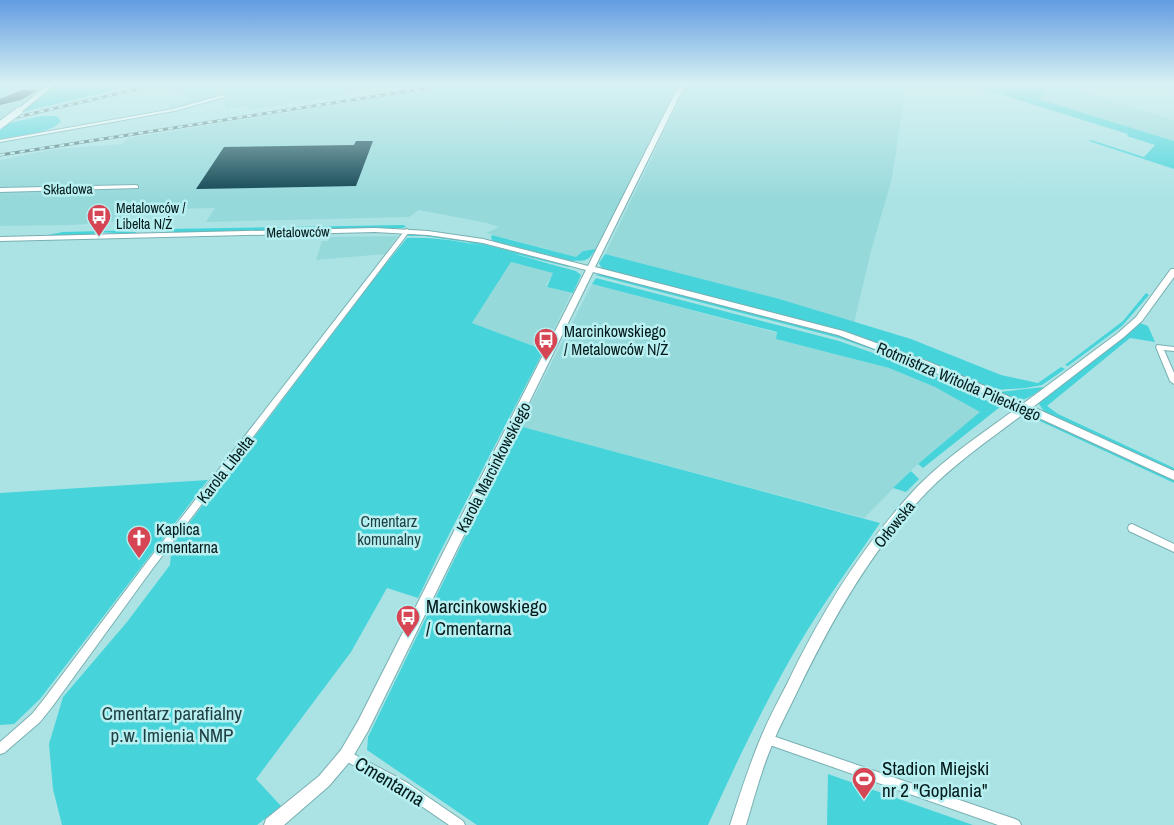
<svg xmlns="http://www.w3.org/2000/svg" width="1174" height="825" viewBox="0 0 1174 825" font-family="'Archivo Narrow',sans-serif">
<rect width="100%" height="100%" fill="#abe3e5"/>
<path fill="#96d9db" d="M0 85H46L0 120Z
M164 85H405L249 110 248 106 226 109 222 96 173 109 169 106 191 99 184 93 177 95 173 94Z
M457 85H677L596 249 583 251 576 257 486 233 499 227 487 223 419 210 409 217 206 222 215 208 132 210 124 221 72 225 0 226V160L56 149 123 144 128 138Z
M687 85H906L892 178 871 251 854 323 776 298 605 254Z
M1029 85H1059L1174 120V141L1037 99 1048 91Z
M398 236 385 254 316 260 322 241H328L330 237Z
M511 262 554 273 546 285 547 287 572 292 544 350 472 323Z
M592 284 777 333 776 339 889 368 935 387 981 412 918 464 864 518 519 426Z"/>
<path fill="#46d4da" d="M57 85H135L23 112Z
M970 85H1029L1048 91 1038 99 1174 141V169L1089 141 1091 140 1144 157 1155 145 1127 136 1128 134Z
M42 116H57L61 121C51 134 15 136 0 139V130L9 123Z
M404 225 406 227 402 228 170 233 165 231 168 229Z
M139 230 124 232H136V234L95 232 94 234 43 236 63 232Z
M411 234 467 240 570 266 569 267 466 242 424 236H407Z
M492 235 576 257 583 251 596 249C586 263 587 260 572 261L493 241 491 238Z
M407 238C464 236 522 257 576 271L581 275 573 293 547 287 553 273 511 262 472 323 544 350 438 556 418 598 387 588 351 652 256 779 281 806 257 825H62L53 789 49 744 63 697 127 622 170 565 171 553 168 551 380 271Z
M605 254 776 298 911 339 1001 375 1038 383 1061 367 1065 369 1042 385 1026 388 994 390 924 359 834 329 605 270 601 267 599 263Z
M600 274 840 335 884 350 990 394 989 396 931 370 839 338 595 275Z
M596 278 839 341 927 372 1000 407 923 468 918 464 980 412 935 387 889 368 776 339 777 332 592 284Z
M1146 293 1149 295 1122 326 1068 366 1065 365 1123 321Z
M1140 323 1148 326 1155 342 1130 338 1047 406 1058 414 1174 468V473L1045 413 1039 404 1040 401 1121 340Z
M1044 387C1023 402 1023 404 999 392Z
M1020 414 1034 415 1174 480V483L1029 416H1019Z
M519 426 880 523C853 563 824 602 799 644 765 702 736 763 708 825H477L367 750 368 737Z
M911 471 919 479 906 492 893 488Z
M208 480 40 699 14 724 0 725V493Z
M828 774 973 825H827Z"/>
<path fill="#093f4c" d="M22 90H38L21 100 0 105V99Z
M356 141H373L356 186 196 189 224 147 354 145Z"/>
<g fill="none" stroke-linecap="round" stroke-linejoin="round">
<defs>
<path id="minor" d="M223 95 225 96V97L174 111 0 142V140L173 109Z
M136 185 138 186V188L0 192V188Z
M407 229 410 231 409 232 153 568 52 707 40 722 4 753 0 754V742L32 714 44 699 147 562 405 230Z
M1157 345 1174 347V351L1164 350 1174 373V384L1170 381 1156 347Z
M1132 524 1174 544V552L1129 531 1128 528 1129 525Z
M767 734 1015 819 1019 821 1021 825H998L767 744 763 743 762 739 763 735Z
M346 750 406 782 463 821 465 825H449L398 790 342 759 341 755 342 751Z"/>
<path id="tertiary" d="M679 85H685L595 267 843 331 929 362 1024 403 1118 333 1136 317 1171 269H1174V277L1142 321 1124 337 1033 407 1174 471V480L1026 412C992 438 956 462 926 493 871 550 832 620 798 690 789 709 779 727 772 745 761 771 754 798 746 825H730C739 797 748 769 759 742 767 722 777 703 787 684 821 613 862 546 916 488 946 457 983 433 1017 408L922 367 838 335 593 272 368 731 351 760 329 786 284 825H264L266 819 319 776 341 750 358 721 586 270 483 243 428 235 375 232 0 241V237L375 228 428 231 483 239 588 266Z"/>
<path id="secondary" d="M47 85H54L21 112H17V110Z"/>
</defs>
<use href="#minor" stroke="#79afb1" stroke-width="2"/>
<use href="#tertiary" stroke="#79afb1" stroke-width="2"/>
<use href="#secondary" stroke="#79afb1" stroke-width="3"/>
<use href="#minor" fill="#fff" fill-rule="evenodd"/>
<use href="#tertiary" fill="#fff" fill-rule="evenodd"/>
<use href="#secondary" fill="#fff" fill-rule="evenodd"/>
<defs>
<path id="rail" d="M0 121 155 85
M0 155 447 85"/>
</defs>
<use href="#rail" stroke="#4e7375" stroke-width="3"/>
<use href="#rail" stroke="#b8f0f2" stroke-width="2" stroke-dasharray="5" stroke-linecap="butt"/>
<defs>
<path id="secondary-bridge" d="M0 125 19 111"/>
</defs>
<use href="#secondary-bridge" stroke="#79afb1" stroke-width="9" stroke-linecap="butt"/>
<use href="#secondary-bridge" stroke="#fff" stroke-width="7"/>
</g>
<linearGradient id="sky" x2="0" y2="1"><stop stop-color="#629ce2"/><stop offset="0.42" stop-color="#d9f2f3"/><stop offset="1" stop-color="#d9f2f3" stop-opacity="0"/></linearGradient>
<rect width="1174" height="200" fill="url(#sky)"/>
<defs>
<symbol id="bus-pin" viewBox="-11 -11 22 30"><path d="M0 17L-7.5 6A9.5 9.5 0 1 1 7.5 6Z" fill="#d54553" stroke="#b8f0f2"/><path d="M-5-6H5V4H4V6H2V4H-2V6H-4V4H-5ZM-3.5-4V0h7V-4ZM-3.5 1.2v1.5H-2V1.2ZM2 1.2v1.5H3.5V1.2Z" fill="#fff"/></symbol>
<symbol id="church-pin" viewBox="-11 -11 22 30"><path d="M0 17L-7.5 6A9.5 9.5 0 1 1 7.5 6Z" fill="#d54553" stroke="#b8f0f2"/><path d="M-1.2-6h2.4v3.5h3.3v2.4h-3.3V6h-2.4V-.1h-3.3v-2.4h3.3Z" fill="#fff"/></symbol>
<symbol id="stadium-pin" viewBox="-11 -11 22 30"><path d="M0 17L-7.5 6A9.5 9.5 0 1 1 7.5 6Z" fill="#d54553" stroke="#b8f0f2"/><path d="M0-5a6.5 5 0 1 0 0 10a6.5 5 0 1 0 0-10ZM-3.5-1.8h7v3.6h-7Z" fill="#fff"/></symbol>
</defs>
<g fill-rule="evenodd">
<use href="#bus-pin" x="85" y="202" width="28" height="38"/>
<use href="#bus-pin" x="532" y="326" width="28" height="38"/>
<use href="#church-pin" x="125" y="524" width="28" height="38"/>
<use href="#bus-pin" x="394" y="603" width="28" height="38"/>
<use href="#stadium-pin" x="850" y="765" width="28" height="38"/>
</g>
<g text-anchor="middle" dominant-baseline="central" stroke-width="5" stroke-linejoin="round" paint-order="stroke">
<g font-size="14" fill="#041a1b" stroke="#b8f0f2">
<text transform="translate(68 189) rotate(-1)">Składowa</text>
<text transform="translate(298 232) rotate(-1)">Metalowców</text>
</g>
<g font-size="14" fill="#041a1b" stroke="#b8f0f2" text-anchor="start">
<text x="116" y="208">Metalowców /<tspan x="116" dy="16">Libelta N/Ż</tspan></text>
</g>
<g font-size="16" fill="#041a1b" stroke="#b8f0f2" text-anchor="start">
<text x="564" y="331">Marcinkowskiego<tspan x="564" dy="18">/ Metalowców N/Ż</tspan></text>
<text x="156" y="529">Kaplica<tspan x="156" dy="18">cmentarna</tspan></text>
</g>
<g font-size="16" fill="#041a1b" stroke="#b8f0f2">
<text transform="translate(959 381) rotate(23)">Rotmistrza Witolda Pileckiego</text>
<text transform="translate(493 467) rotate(-63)">Karola Marcinkowskiego</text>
<text transform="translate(225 469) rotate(-52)">Karola Libelta</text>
<text transform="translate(894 524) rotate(-51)">Orłowska</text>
</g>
<g font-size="16" fill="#1f4042" stroke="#b8f0f2">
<text x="389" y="521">Cmentarz<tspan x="389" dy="18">komunalny</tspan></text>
</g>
<g font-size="19" fill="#041a1b" stroke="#b8f0f2" text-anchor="start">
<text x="426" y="606">Marcinkowskiego<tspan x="426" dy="22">/ Cmentarna</tspan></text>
<text x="882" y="768">Stadion Miejski<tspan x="882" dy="22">nr 2 "Goplania"</tspan></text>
</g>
<g font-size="19" fill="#1f4042" stroke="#b8f0f2">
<text x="172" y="713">Cmentarz parafialny<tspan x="172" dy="22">p.w. Imienia NMP</tspan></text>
</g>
<g font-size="19" fill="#041a1b" stroke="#b8f0f2">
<text transform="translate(390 781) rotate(31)">Cmentarna</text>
</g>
</g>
</svg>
